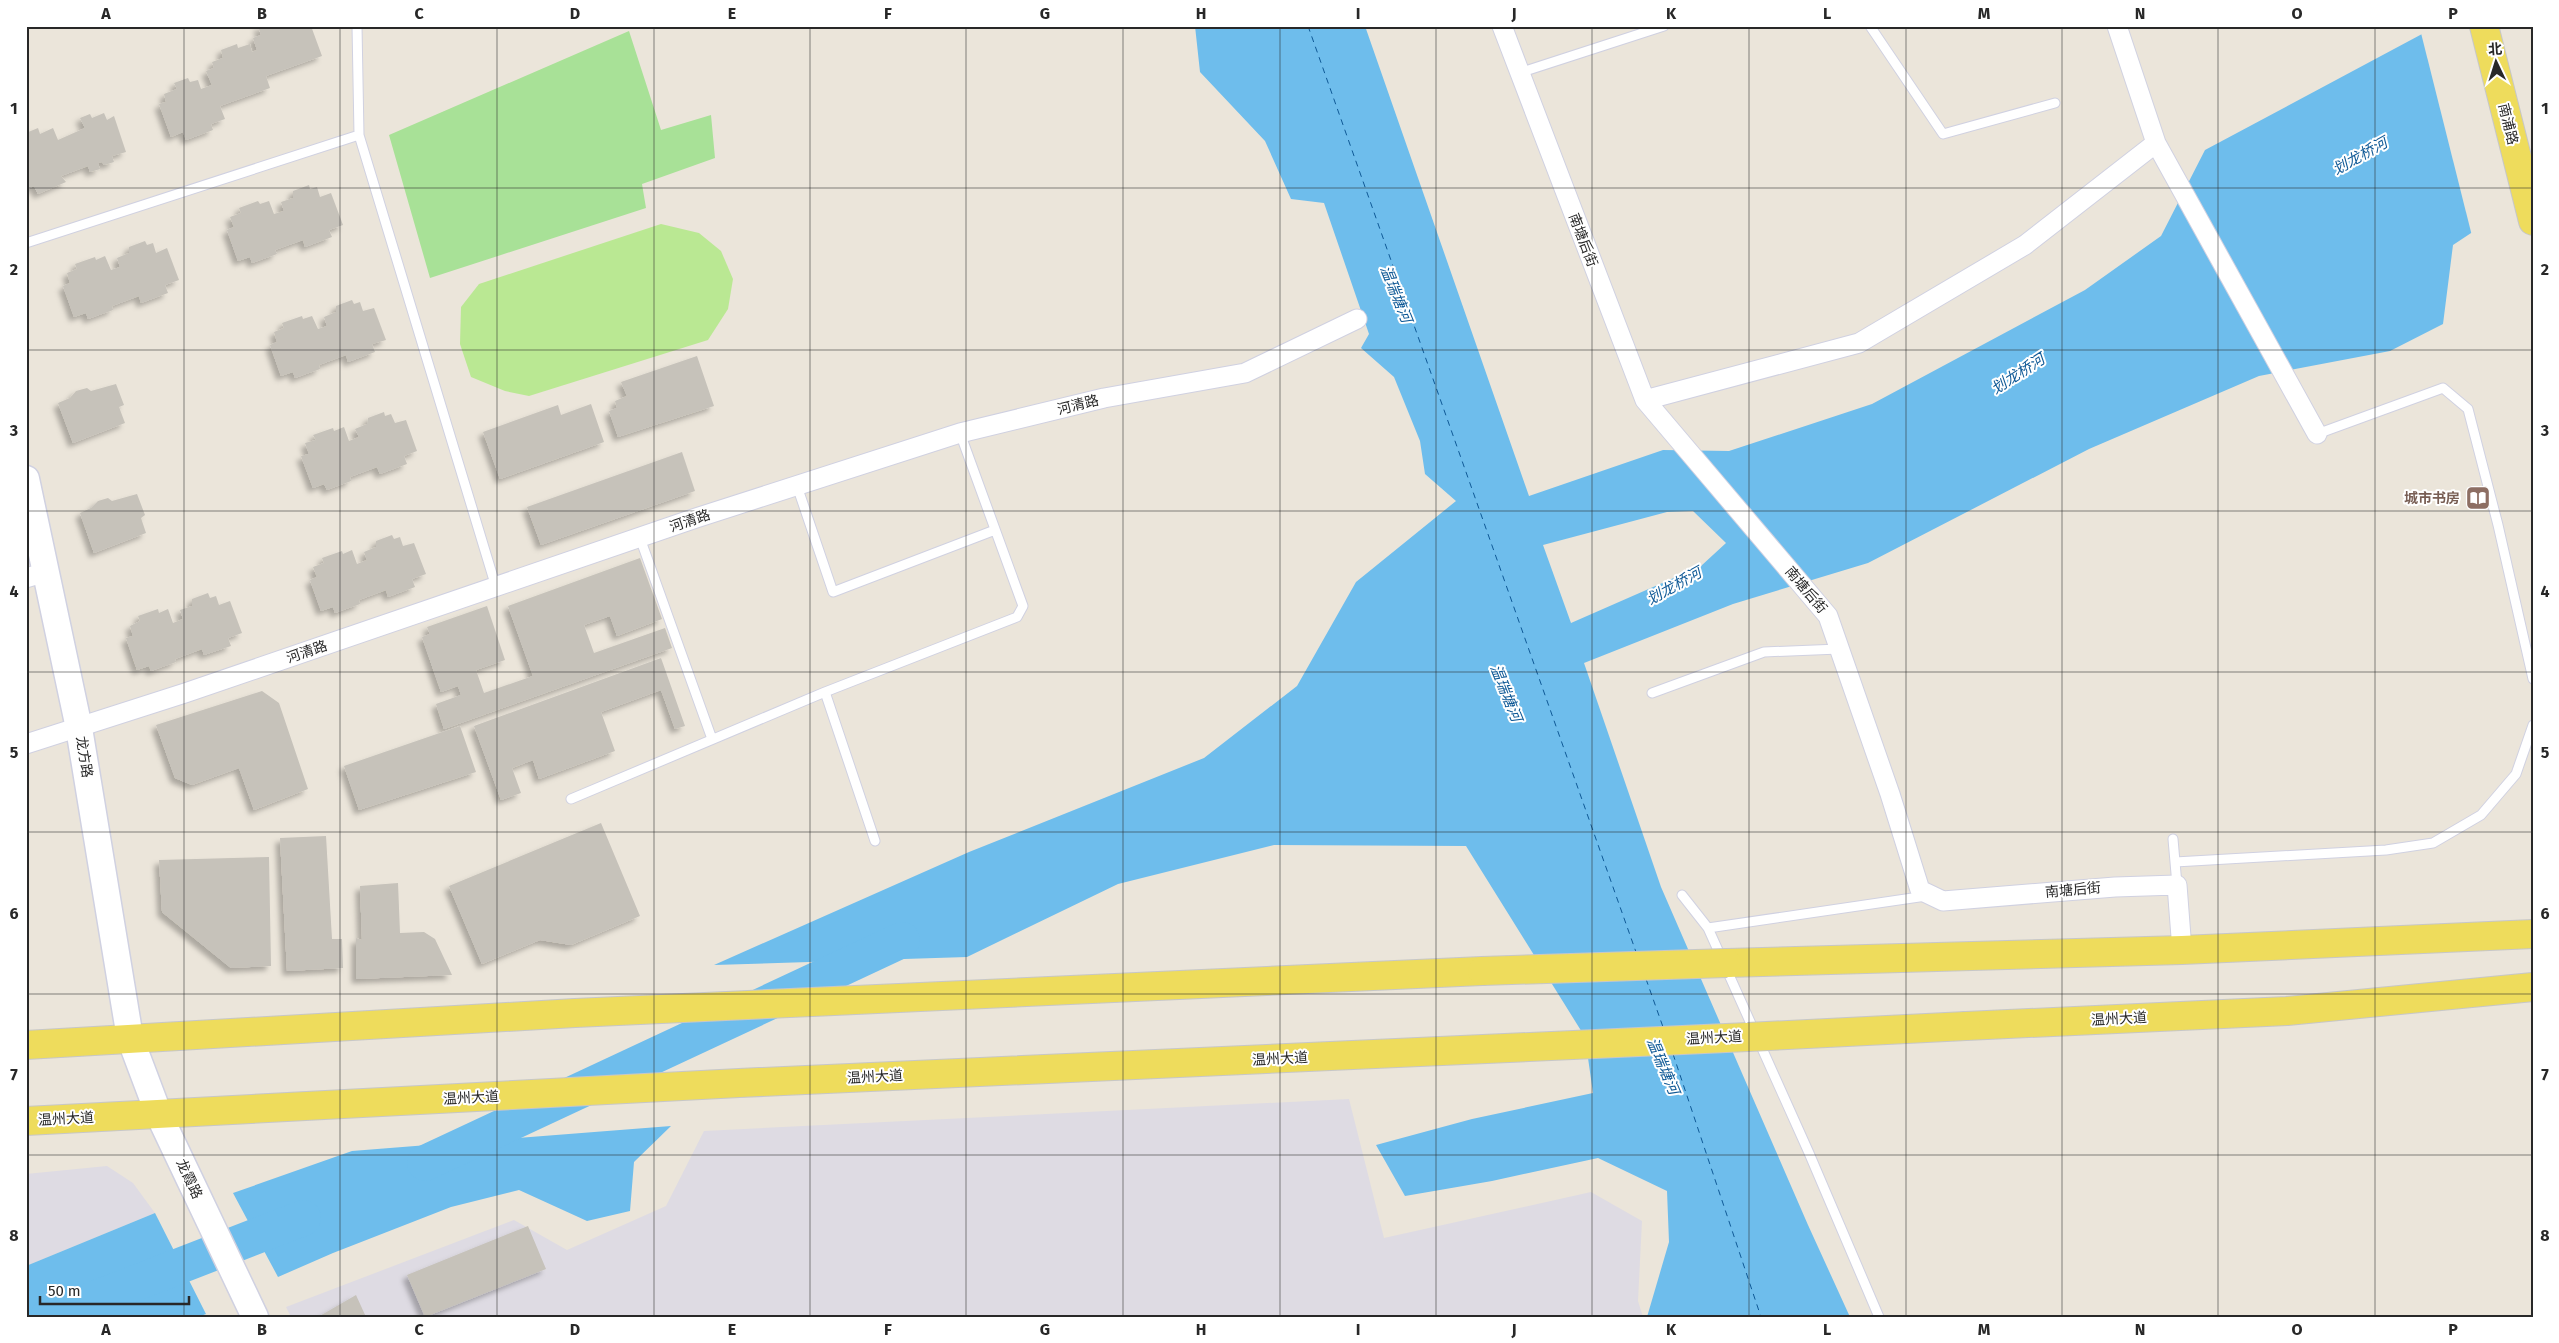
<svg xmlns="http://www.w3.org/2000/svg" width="2559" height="1343" viewBox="0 0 2559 1343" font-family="'Fira Sans','Noto Sans SC',sans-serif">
<defs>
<filter id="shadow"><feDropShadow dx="-4.5" dy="4.5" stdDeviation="2.5" flood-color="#0004"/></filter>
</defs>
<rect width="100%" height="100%" fill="#ebe5da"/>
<path fill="#dedbe3" d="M1349 1099 1384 1238 1591 1192 1642 1221 1638 1301 1643 1317H291L286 1307 514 1220 567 1250 666 1206 704 1131Z
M107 1166 133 1183 155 1213 26 1266V1174Z"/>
<path fill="#a8e197" d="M629 31 661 130 711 115 715 158 642 184 646 208 430 278 389 135Z"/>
<path fill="#bae893" d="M661 224 699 233 721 251 733 279 728 309 708 340 529 396 505 391 471 377 460 344 461 307 479 284Z"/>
<path fill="#6ebdec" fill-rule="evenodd" d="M1195 26H1365L1529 496 1663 450 1729 451 1872 404 2085 290 2161 236 2205 150 2437 26H2533V192L2453 245 2443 324 2390 351 2259 376 2089 449 1868 563 1733 604 1584 663 1661 887 1808 1225 1850 1317H1647L1669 1242 1667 1191 1598 1158 1492 1181 1405 1196 1376 1145 1472 1119 1593 1093 1585 1037 1466 846 1274 845 1118 884 967 957 714 965 969 852 1204 758 1297 686 1356 582 1456 501 1425 474 1420 441 1394 377 1361 348 1369 334 1324 203 1291 199 1265 141 1200 72ZM1693 511 1726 543 1701 566 1571 623 1543 545 1667 512Z
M671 1126 634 1162 630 1211 587 1221 519 1190 451 1207 333 1253 278 1277 233 1193 352 1151Z
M155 1213 206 1314 198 1317H26V1266Z"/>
<path fill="#ebe5da" d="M2432 26H2533V195L2472 236 2421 33Z"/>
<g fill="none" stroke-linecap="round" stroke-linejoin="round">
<path stroke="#6ebdec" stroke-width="36" d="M425 1163 902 940
M48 1317 303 1218"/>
<path stroke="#0f5996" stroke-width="1" stroke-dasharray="6 5" stroke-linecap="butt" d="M1308 26 1636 952
M1646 979 1663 1027
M1673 1054 1761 1317"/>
</g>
<path fill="#c6c2ba" filter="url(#shadow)" d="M258 26H311L322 56 266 76 270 88 220 106 225 119 211 124 213 130 186 140 183 132 171 137 159 104 166 102 164 94 177 89 174 83 188 78 190 82 198 80 201 89 212 85 206 71 214 68 212 62 223 58 221 50 237 44 238 48 250 44 252 52 257 50 253 38 261 35Z
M104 113 107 120 114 116 126 152 112 156 114 162 104 165 102 162 98 163 100 169 90 172 88 166 61 176 66 182 38 194 34 186 26 190V133L38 128 40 134 53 128 58 140 85 128 80 118 90 114 92 118Z
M309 185 310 189 317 187 320 197 331 193 343 225 329 230 332 237 305 247 303 240 275 250 277 254 252 263 250 257 238 261 227 230 234 227 230 217 241 213 239 208 258 201 260 204 269 201 274 214 284 211 281 202 293 198V191Z
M145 241 147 245 153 243 156 253 167 248 179 280 165 285 168 293 141 303 139 296 112 306 113 310 88 319 86 313 74 317 63 286 70 283 67 273 77 269 75 264 95 257 96 260 105 256 111 270 120 267 117 258 129 253V247Z
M352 300 354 304 360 302 363 311 374 308 386 340 372 344 375 352 348 362 346 355 319 365 320 369 295 378 293 372 281 376 270 345 277 342 274 332 284 328 282 323 302 316 303 319 312 316 318 329 327 326 324 317 336 312V306Z
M697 356 714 406 618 437 609 411 617 408 615 401 627 396 621 382Z
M116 384 124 405 119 407 125 423 73 443 58 403 70 398 76 391 87 388 91 391Z
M591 404 604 442 500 479 483 432 558 405 561 415Z
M384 412 385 416 391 414 395 423 406 420 417 451 404 456 407 464 380 474 377 467 350 477 351 481 327 490 324 484 313 488 301 456 309 454 305 443 316 440 313 435 333 428 334 431 344 427 349 441 359 437 355 429 367 424 368 418Z
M682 452 695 491 541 545 527 507Z
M137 494 145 515 141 518 146 533 94 553 80 513 91 508 98 501 108 498 112 501Z
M392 535 394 539 400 537 403 546 414 543 426 574 412 579 415 587 388 597 386 590 359 600 360 604 335 613 333 607 321 611 310 580 317 577 313 567 324 563 322 558 342 551 343 554 352 550 357 564 367 560 364 552 376 547V541Z
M640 558 662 619 617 636 610 616 584 625 594 653 665 628 672 648 444 729 436 704 461 695 458 686 441 692 422 637 430 634 427 627 487 606 505 660 476 670 484 693 533 676 508 606Z
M208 593 210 598 216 596 219 605 230 601 242 633 228 638 231 646 204 655 202 649 175 659 176 662 151 671 149 666 137 670 126 638 133 636 130 626 140 621 138 616 158 609 159 613 168 609 173 623 183 619 180 610 192 606V599Z
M661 658 685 726 675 729 661 690 601 712 615 751 539 779 533 760 512 768 521 793 501 800 474 726Z
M262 691 279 703 308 789 254 810 239 768 192 785 175 778 156 725Z
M460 726 476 772 359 810 344 766Z
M601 823 640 916 571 945 540 940 482 964 449 886Z
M326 836 332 939H342L343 968 287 971 280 838Z
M269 857 271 966 231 968 162 912 159 860Z
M398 883 400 933 424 932 435 939 452 975 356 979V938L362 940 360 886Z
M528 1226 546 1269 425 1317 407 1275Z
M356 1295 366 1317H318Z"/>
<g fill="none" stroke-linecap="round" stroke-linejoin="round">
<defs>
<path id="lane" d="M1870 26 1943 134 2055 103
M1519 73 1664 26
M359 135 496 587
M26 243 359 135 357 26
M2317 434 2443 388 2468 409 2498 525 2533 679
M797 486 833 592 995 530
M640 538 712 739
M825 692 875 841
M1652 693 1764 652 1839 649
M571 799 825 692 1017 617 1023 606 960 433
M2173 839 2177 885
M2175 862 2386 850 2433 843 2481 815 2516 774 2533 725
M1682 895 1708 928 1809 1153 1879 1317
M1708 928 1926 896"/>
<path id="street" d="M1502 26 1645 400 1828 616 1890 794 1920 890 1943 901 2115 887 2177 885 2182 950
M2117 26 2156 143 2317 434
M1645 400 1859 343 2025 245 2156 143
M26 578 46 572
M26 744 185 693 696 518 960 433 1104 398 1245 373 1357 319"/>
<path id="secondary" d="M26 479 79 728 130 1038 159 1115 255 1317"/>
<path id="primary" d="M2484 26 2533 221
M1727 963 2182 950 2533 934
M1966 1026 2287 1011 2533 987
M26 1045 575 1013 1482 971
M26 1121 739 1083 1748 1037"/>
</defs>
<use href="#lane" stroke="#d0d1e1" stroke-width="11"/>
<use href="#street" stroke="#d0d1e1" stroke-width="21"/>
<use href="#secondary" stroke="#d0d1e1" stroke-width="29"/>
<use href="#primary" stroke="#c7c7c7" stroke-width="30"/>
<use href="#lane" stroke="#fff" stroke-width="9"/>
<use href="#street" stroke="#fff" stroke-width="19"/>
<use href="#secondary" stroke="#fff" stroke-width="26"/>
<use href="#primary" stroke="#eedc5c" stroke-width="28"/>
<defs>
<path id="primary-bridge" d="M1482 971 1727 963
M1748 1037 1966 1026"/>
</defs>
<use href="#primary-bridge" stroke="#c7c7c7" stroke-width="30" stroke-linecap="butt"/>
<use href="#primary-bridge" stroke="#eedc5c" stroke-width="28"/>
</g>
<path fill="none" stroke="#282828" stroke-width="1" stroke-opacity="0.55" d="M184 26V1317M340 26V1317M497 26V1317M654 26V1317M810 26V1317M966 26V1317M1123 26V1317M1280 26V1317M1436 26V1317M1592 26V1317M1749 26V1317M1906 26V1317M2062 26V1317M2218 26V1317M2375 26V1317M26 188H2533M26 350H2533M26 511H2533M26 672H2533M26 832H2533M26 994H2533M26 1155H2533"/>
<defs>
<symbol id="library-square" viewBox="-11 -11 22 22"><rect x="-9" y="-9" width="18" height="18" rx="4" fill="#8d6e63" stroke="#fff"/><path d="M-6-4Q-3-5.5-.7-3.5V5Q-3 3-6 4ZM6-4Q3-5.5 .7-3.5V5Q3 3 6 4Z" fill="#fff"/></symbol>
</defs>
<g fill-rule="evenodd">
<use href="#library-square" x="2464" y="484" width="28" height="28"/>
</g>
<g text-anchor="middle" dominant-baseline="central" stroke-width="4" stroke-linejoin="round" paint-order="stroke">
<g font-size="14" fill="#282828" stroke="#fff">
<text transform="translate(2508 124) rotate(76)">南浦路</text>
<text transform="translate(1583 240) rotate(69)">南塘后街</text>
<text transform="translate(1078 405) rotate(-14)">河清路</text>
<text transform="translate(690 521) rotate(-19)">河清路</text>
<text transform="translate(1806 590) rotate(50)">南塘后街</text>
<text transform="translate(307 652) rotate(-19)">河清路</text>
<text transform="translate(84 757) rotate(81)">龙方路</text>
<text transform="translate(2073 890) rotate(-5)">南塘后街</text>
<text transform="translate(2119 1019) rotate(-3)">温州大道</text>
<text transform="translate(1714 1038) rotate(-3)">温州大道</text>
<text transform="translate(1280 1059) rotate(-3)">温州大道</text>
<text transform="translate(875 1077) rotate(-3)">温州大道</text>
<text transform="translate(471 1098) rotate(-3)">温州大道</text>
<text transform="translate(66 1119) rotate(-3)">温州大道</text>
<text transform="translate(189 1179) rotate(65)">龙霞路</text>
</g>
<g font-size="14" font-weight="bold" fill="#785e54" stroke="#fff" text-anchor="end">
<text x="2460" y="498">城市书房</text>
</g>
<g font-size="15" font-style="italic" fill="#0f5996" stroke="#fff">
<text transform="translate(2360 156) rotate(-29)">划龙桥河</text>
<text transform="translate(1396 294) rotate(68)">温瑞塘河</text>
<text transform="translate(2018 374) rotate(-33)">划龙桥河</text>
<text transform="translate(1674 586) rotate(-29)">划龙桥河</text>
<text transform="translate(1506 693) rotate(68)">温瑞塘河</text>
<text transform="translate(1663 1066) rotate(67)">温瑞塘河</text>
</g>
</g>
<rect width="2559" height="1343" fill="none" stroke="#ffffff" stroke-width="55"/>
<g transform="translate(2496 62) rotate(356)" stroke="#ffffff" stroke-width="4" paint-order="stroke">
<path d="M0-4L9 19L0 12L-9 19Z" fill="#282828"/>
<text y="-8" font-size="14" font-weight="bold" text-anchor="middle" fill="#282828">北</text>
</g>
<path d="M40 1296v8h149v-8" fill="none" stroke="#282828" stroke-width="2.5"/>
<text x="48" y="1296" font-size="15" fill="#282828" stroke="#ffffff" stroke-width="4" paint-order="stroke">50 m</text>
<rect x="28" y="28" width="2504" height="1288" fill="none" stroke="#282828" stroke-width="2"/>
<g font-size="16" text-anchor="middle" font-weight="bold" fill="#282828">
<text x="106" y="19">A</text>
<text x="262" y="19">B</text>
<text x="419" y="19">C</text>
<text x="575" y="19">D</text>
<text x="732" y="19">E</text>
<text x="888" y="19">F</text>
<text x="1045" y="19">G</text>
<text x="1201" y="19">H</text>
<text x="1358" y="19">I</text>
<text x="1514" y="19">J</text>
<text x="1671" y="19">K</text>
<text x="1827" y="19">L</text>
<text x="1984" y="19">M</text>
<text x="2140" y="19">N</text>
<text x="2297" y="19">O</text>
<text x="2453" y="19">P</text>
<text x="14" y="114">1</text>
<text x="2545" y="114">1</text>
<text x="14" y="275">2</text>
<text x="2545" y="275">2</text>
<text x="14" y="436">3</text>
<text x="2545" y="436">3</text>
<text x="14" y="597">4</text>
<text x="2545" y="597">4</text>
<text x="14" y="758">5</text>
<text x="2545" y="758">5</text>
<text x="14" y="919">6</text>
<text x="2545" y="919">6</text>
<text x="14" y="1080">7</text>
<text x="2545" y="1080">7</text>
<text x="14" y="1241">8</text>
<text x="2545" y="1241">8</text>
<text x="106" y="1335">A</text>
<text x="262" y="1335">B</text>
<text x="419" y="1335">C</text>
<text x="575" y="1335">D</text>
<text x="732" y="1335">E</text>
<text x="888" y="1335">F</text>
<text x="1045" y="1335">G</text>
<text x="1201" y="1335">H</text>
<text x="1358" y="1335">I</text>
<text x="1514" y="1335">J</text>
<text x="1671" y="1335">K</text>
<text x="1827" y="1335">L</text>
<text x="1984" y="1335">M</text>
<text x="2140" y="1335">N</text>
<text x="2297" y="1335">O</text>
<text x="2453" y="1335">P</text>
</g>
</svg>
